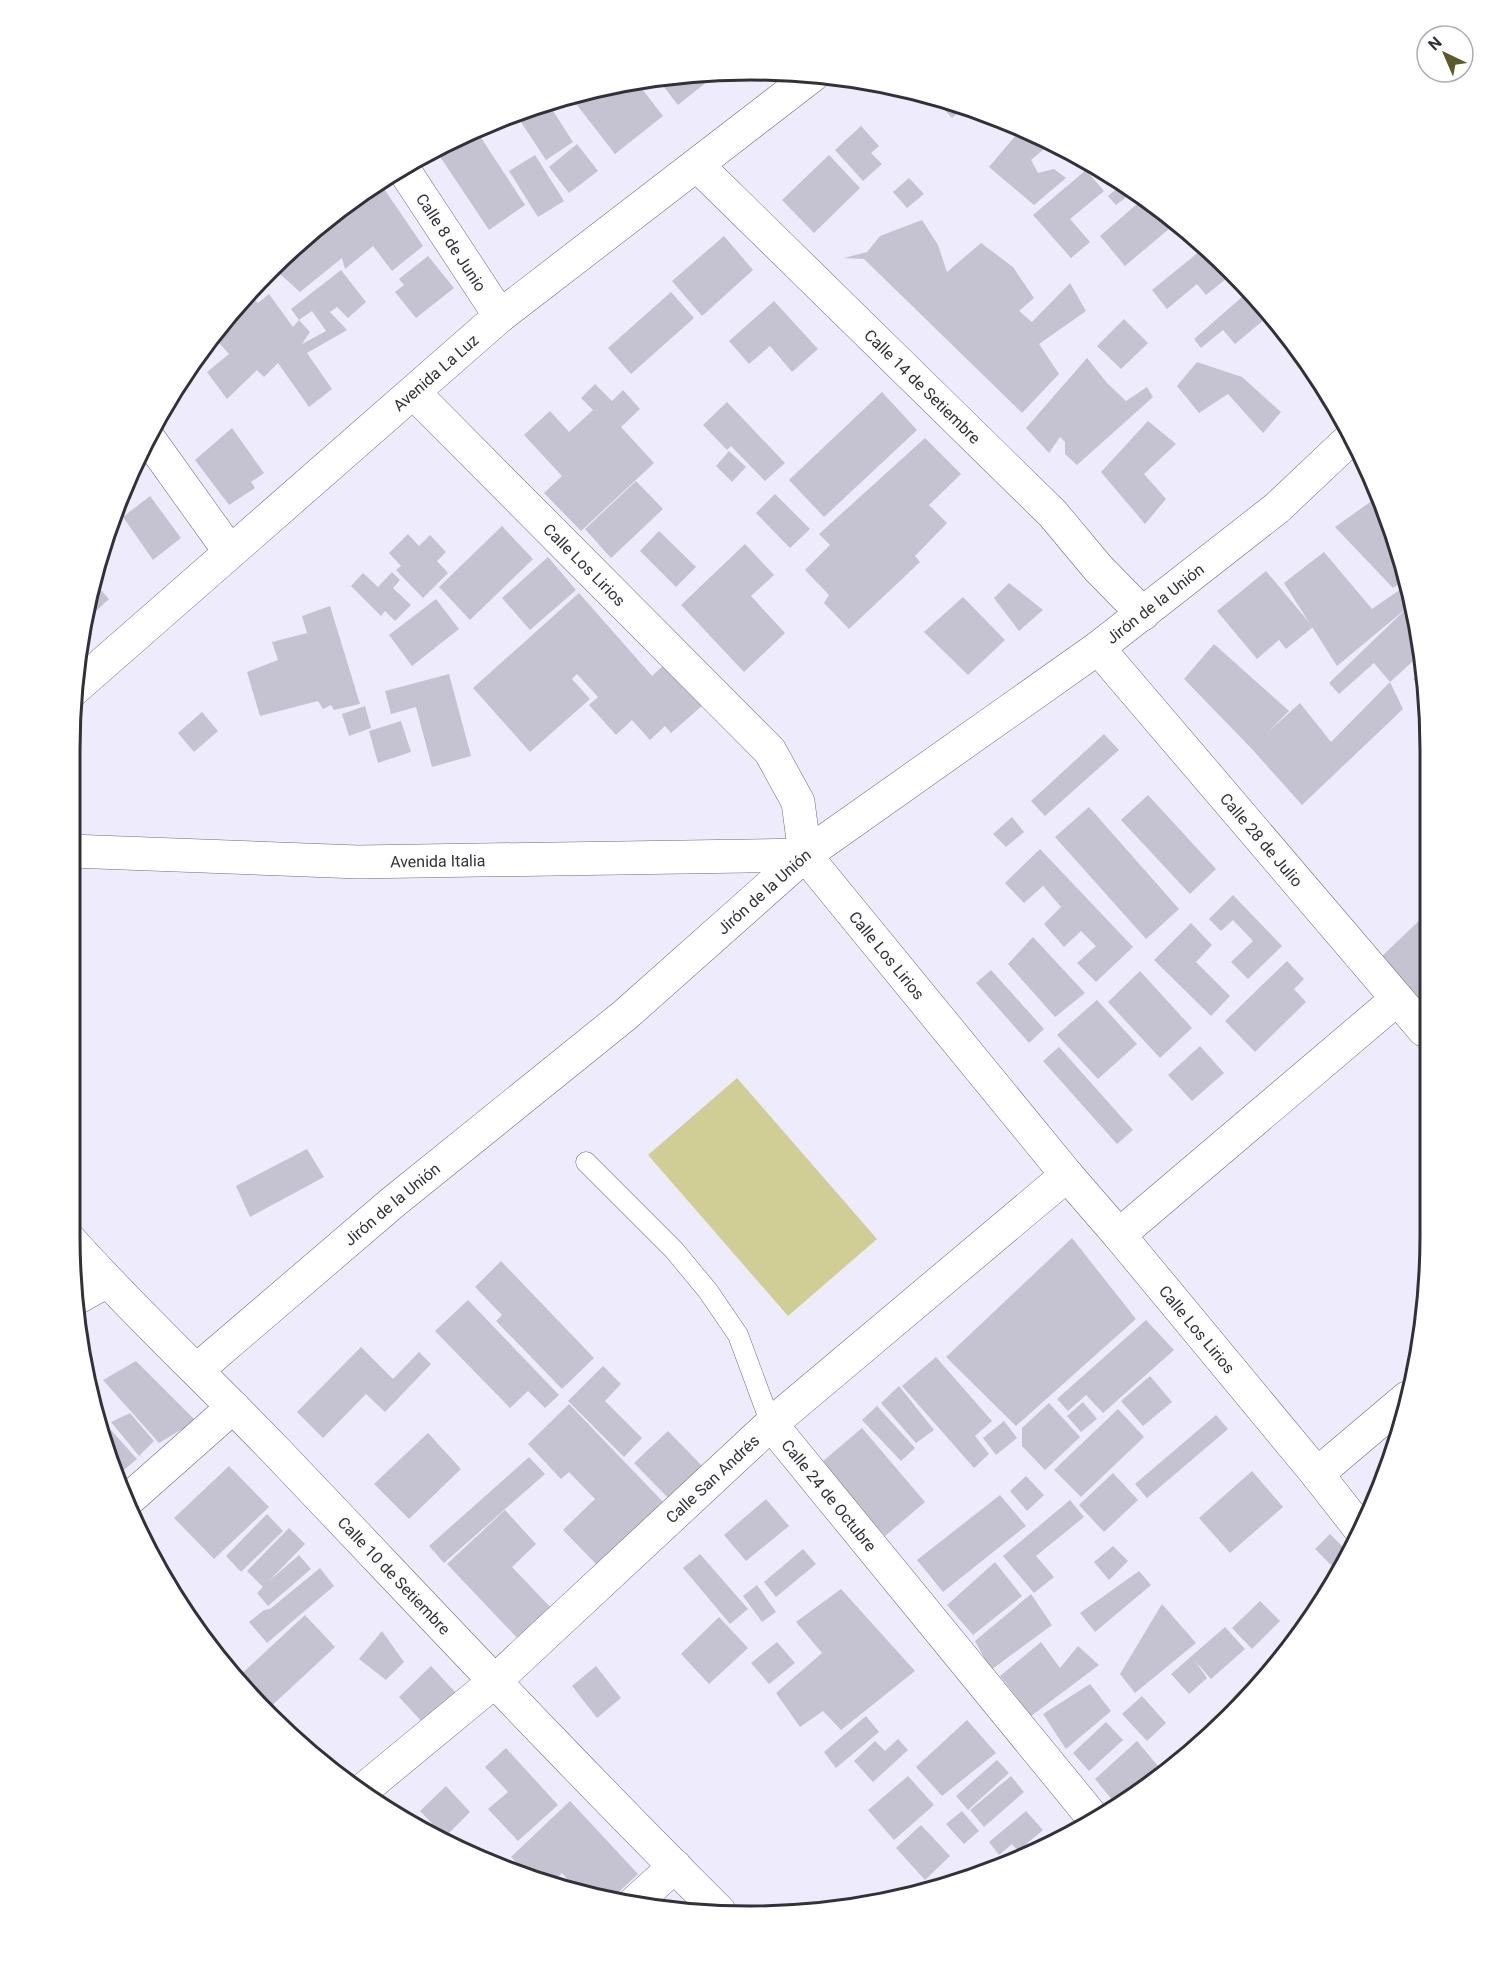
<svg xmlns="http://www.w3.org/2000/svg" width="1499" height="1986" font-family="Roboto,sans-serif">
	<rect width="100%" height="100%" fill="#eeecfc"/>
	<!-- green -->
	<polygon fill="#d0ce94" points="737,1078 877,1239 788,1316 648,1155"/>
	<!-- building -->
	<g fill="#c5c3d2" fill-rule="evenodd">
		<polygon points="719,72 678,105 657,78 697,74"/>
		<polygon points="635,80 663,116 615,154 570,96 616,82"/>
		<polygon points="934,98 964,107 952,118"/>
		<polygon points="548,103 573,142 546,160 515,113"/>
		<polygon points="861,126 879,146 871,153 882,164 863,181 835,150"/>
		<polygon points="1022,128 1051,143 1031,160 1038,173 1054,169 1066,178 1034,205 989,167"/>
		<polygon points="476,130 525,205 489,230 439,155"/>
		<polygon points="577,144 598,171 569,193 549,167"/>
		<polygon points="535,155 564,201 538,217 509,171"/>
		<polygon points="829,155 860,188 814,233 782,200"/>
		<polygon points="1086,170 1104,191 1070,219 1090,242 1071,258 1033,215"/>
		<polygon points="909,178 924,194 907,208 893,192"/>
		<polygon points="378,180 423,246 392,271 373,246 345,269 342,258 300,292 271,266 318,227 325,232 373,185 372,183"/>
		<polygon points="1125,182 1176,223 1125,266 1100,236 1137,204 1129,195 1116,205 1108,196"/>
		<polygon points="922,220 938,245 947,272 981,243 1013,267 1034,298 1019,311 1032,322 1070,283 1086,311 1039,344 1059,374 1022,413 864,259 844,258 867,252 880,236"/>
		<polygon points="724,236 753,270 702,316 672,281"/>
		<polygon points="1205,247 1222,262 1232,274 1206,295 1197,284 1167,309 1152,290"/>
		<polygon points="428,256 454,288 416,318 395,292 404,285 399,279"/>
		<path d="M341,270L366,302L348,318L337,307L330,312L347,330L307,353L332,389L309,407L278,363L264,377L257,370L227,399L207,372L229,354L211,334L258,281L265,290L254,299L258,303L269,294L293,327L299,320L291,309ZM312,311L326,331L302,344L310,332L299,320Z"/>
		<polygon points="1238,278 1285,334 1280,338 1265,319 1235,344 1223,330 1201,348 1194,339 1242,297 1231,284"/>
		<polygon points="671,292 694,318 631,374 608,348"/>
		<polygon points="774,301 818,349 792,372 770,346 749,364 729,341"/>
		<polygon points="1124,319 1148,343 1121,369 1097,346"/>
		<polygon points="1087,358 1107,383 1126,401 1147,387 1153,397 1077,465 1065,454 1065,442 1060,437 1049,453 1026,428"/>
		<polygon points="1197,362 1242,377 1281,412 1263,433 1228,394 1199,413 1177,386"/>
		<polygon points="595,384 612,401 623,390 640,409 621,427 654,463 581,531 544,493 562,476 524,435 550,411 569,432 593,410 581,398"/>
		<polygon points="882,392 917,430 824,517 789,480"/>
		<polygon points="727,402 785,463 765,481 731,446 727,450 703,425"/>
		<polygon points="1148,421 1176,444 1144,474 1166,499 1145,524 1101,472"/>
		<polygon points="232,428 264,473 251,482 255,488 229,505 195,460"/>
		<polygon points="925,438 961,474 929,505 947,523 915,556 920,562 849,629 824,603 829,595 805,570 830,545 819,534"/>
		<polygon points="729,451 746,467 732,482 716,466"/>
		<polygon points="636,481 663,509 611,558 585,529"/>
		<polygon points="775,494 810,529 790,548 756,513"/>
		<polygon points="1380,495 1403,581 1393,588 1335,527"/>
		<polygon points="150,496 181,538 153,560 123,517"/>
		<polygon points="502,526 533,559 470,620 439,587"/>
		<polygon points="659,531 696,567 676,587 640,551"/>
		<polygon points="408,534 419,546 430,535 446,552 437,561 448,573 423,598 396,570 401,566 389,553"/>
		<polygon points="745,544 774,575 751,596 785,633 744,672 681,605"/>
		<polygon points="1324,552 1372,609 1401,589 1407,595 1422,653 1390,682 1374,663 1339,694 1329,683 1408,607 1337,666 1284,583"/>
		<polygon points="548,557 576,590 530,630 502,598"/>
		<polygon points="1266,571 1313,627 1286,649 1279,640 1257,659 1217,611"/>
		<polygon points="392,572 400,580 393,588 411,605 395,621 385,611 381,616 351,586 363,573 378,587"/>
		<polygon points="91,579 109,599 84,622 85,619"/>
		<polygon points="1009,583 1043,610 1019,631 994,598"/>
		<polygon points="579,593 652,676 665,664 703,705 671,733 665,726 650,740 632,720 616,735 589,705 598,697 577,674 572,679 590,699 530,752 473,688"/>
		<polygon points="963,597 1005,640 968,675 924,632"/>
		<polygon points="436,599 459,629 412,666 389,635"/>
		<polygon points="330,606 360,704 334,710 331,705 323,709 318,701 260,716 247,672 278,660 272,642 307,633 302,616"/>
		<polygon points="1214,644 1289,711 1268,732 1300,703 1331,742 1390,682 1403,709 1302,805 1251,748 1184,679"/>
		<polygon points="1424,669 1424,692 1413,679"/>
		<polygon points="449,674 471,756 432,767 416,707 391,714 385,691"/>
		<polygon points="365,706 371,728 349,736 342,714"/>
		<polygon points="202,712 218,731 194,752 178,733"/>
		<polygon points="401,721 411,752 378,763 369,731"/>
		<polygon points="1104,734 1119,750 1045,816 1031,801"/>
		<polygon points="1148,795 1216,869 1190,894 1121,820"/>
		<polygon points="1089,807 1179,909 1146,939 1055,837"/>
		<polygon points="1012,817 1024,832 1006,847 993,834"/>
		<polygon points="1040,849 1133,947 1096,982 1077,963 1096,946 1081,931 1064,947 1044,924 1061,907 1043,886 1024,903 1005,883"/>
		<polygon points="1233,895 1282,946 1248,979 1231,962 1253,941 1233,920 1221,931 1209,919"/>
		<polygon points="1424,916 1424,1006 1379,959"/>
		<polygon points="1191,923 1212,945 1196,962 1230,996 1211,1016 1154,960"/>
		<polygon points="1033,937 1085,993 1055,1017 1008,964"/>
		<polygon points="1287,961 1304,979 1294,989 1306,1002 1255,1052 1225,1021"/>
		<polygon points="991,970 1044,1029 1029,1043 976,983"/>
		<polygon points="1140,971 1192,1028 1160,1058 1108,1002"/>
		<polygon points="1097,1000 1137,1044 1098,1079 1057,1035"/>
		<polygon points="1200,1046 1224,1073 1192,1101 1168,1075"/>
		<polygon points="1059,1047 1133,1130 1117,1144 1043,1061"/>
		<polygon points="307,1149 324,1177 250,1217 236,1186"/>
		<polygon points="1072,1238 1136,1319 1016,1426 946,1357"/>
		<polygon points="501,1261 594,1358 562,1389 496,1321 502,1315 475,1287"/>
		<polygon points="468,1300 559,1395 545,1408 528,1391 510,1408 435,1331"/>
		<polygon points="1146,1320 1174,1350 1103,1413 1086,1395 1068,1411 1057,1399"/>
		<polygon points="361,1347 393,1379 419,1352 431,1364 385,1412 366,1394 323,1438 297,1412"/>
		<polygon points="936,1357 992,1421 975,1436 989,1454 974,1468 902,1386"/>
		<polygon points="136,1361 196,1421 159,1443 103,1380"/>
		<polygon points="603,1366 621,1384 605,1401 642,1438 624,1457 568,1401"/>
		<polygon points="1150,1376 1172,1402 1143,1426 1121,1401"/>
		<polygon points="899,1386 934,1430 916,1443 881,1403"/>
		<polygon points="1083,1402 1097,1419 1081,1432 1067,1416"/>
		<polygon points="1049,1403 1080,1437 1045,1470 1022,1446 1022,1428"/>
		<polygon points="569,1404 665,1504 599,1567 563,1530 595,1499 569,1472 561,1479 528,1444"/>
		<polygon points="877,1406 915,1448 901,1461 862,1420"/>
		<polygon points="1118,1409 1144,1437 1081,1497 1054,1470"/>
		<polygon points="130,1413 154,1441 139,1456 111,1422"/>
		<polygon points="1216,1415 1228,1429 1147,1498 1135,1484"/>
		<polygon points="1004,1421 1017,1438 996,1455 983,1438"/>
		<polygon points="862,1428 925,1502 885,1536 822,1462"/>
		<polygon points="110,1429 137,1459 118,1475 107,1448 108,1446 101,1435"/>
		<polygon points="668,1431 705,1469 672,1502 634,1463"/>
		<polygon points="428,1433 461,1469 409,1519 374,1484"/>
		<polygon points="529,1457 545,1474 444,1563 429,1546"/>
		<polygon points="1390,1464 1384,1477 1380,1472"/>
		<polygon points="229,1466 269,1507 214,1559 174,1518"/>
		<polygon points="1252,1471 1283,1507 1230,1553 1199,1518"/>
		<polygon points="1113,1473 1138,1500 1104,1532 1079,1505"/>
		<polygon points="1026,1476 1044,1495 1027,1511 1010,1491"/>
		<polygon points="1000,1495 1026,1526 943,1592 917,1560"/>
		<polygon points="766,1499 789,1526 746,1561 724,1535"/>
		<polygon points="1070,1500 1084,1517 1036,1556 1054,1577 1034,1593 1003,1556"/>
		<polygon points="505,1510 536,1544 512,1567 554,1611 521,1642 447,1564"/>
		<polygon points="267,1514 283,1531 241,1572 226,1556"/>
		<polygon points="289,1528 305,1544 269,1581 299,1555 311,1569 268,1606 257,1593 263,1587 247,1571"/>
		<polygon points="1330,1534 1349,1553 1340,1574 1315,1549"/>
		<polygon points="1113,1546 1128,1561 1109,1580 1094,1562"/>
		<polygon points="803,1549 816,1564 776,1597 764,1582"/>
		<polygon points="700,1554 748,1609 730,1624 683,1568"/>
		<polygon points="995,1562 1022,1596 973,1635 947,1605"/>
		<polygon points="320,1568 334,1586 267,1643 249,1622 264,1610 270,1609"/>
		<polygon points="1139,1571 1151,1585 1095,1632 1080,1613"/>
		<polygon points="757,1585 776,1612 762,1622 743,1596"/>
		<polygon points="841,1589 915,1671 841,1730 823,1711 800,1727 776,1693 822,1653 796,1622"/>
		<polygon points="1031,1594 1052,1625 991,1670 975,1641"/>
		<polygon points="1260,1601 1280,1621 1252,1649 1232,1628"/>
		<polygon points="1162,1604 1196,1643 1135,1693 1120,1674"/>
		<polygon points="305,1615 335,1647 266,1711 236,1679"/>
		<polygon points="719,1617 748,1648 709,1684 681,1654"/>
		<polygon points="1225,1627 1245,1649 1211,1679 1195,1661 1207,1678 1189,1694 1171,1674"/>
		<polygon points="382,1631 404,1662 386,1680 359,1659"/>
		<polygon points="777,1642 795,1663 769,1684 751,1663"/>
		<polygon points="1041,1642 1060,1668 1078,1646 1099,1665 1031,1716 1000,1676"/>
		<polygon points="431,1666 456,1693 424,1724 399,1697"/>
		<polygon points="596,1666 621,1698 597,1718 572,1686"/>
		<polygon points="1265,1666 1270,1672 1261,1685 1239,1705 1233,1697"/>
		<polygon points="1090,1684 1111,1711 1066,1749 1043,1714"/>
		<polygon points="1142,1696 1166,1723 1147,1741 1122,1714"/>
		<polygon points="866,1716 879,1732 836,1768 824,1752"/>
		<polygon points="967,1720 996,1753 942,1796 916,1767"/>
		<polygon points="1106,1722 1123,1740 1089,1771 1073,1753"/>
		<polygon points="898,1739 908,1750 873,1782 854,1761 875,1741 885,1751"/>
		<polygon points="1137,1741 1163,1772 1128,1802 1118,1807 1095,1779"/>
		<polygon points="506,1748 558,1805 518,1841 488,1809 508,1792 485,1767"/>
		<polygon points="997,1760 1009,1773 968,1810 956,1796"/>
		<polygon points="908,1776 934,1805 894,1840 868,1810"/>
		<polygon points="1011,1776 1024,1792 984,1827 970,1810"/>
		<polygon points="446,1786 470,1812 445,1837 420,1811"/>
		<polygon points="570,1801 638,1874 609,1901 578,1891 562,1873 553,1882 527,1873 511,1857"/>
		<polygon points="962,1811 979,1831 964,1844 946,1824"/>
		<polygon points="1026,1811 1043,1830 1018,1851 1012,1844 999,1855 989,1842"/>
		<polygon points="921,1825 950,1856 925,1880 896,1848"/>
	</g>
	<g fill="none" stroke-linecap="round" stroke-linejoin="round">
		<!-- lane casing -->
		<g stroke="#6d6c7a" stroke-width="21">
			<polyline id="lane" points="586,1162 674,1250 708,1291 738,1335 771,1424"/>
		</g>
		<!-- street casing -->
		<g stroke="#6d6c7a" stroke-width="34">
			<g id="street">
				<path id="s1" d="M697,165L1053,514L1098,568L1143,614"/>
				<path id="s2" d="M402,167L500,316"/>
				<path id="s3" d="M414,393L770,751L798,802L805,855L1067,1175L1119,1235L1317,1474L1360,1529"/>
				<polyline points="147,436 230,552"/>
				<path id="s4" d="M1098,648L1424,1030"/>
				<path id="s5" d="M73,690L500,316L813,75"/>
				<path id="s6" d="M70,851L358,862L805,855"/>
				<polyline points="1119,1235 1397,999"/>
				<path id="s7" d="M69,1239C135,1313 208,1380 276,1451C423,1605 568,1761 719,1911"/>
				<polyline points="77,1298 107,1281"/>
				<path id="s8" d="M197,1370L392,1203L625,1015L805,855L1098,648L1277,508L1351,438"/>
				<path id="s9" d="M771,1424L1094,1819"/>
				<polyline points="1317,1474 1407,1398"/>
				<polyline points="128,1500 233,1407"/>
				<path id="s10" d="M363,1790L495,1681L771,1424L1067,1175"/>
				<polyline points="632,1905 675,1866"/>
			</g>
		</g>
		<!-- lane -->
		<use href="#lane" stroke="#fff" stroke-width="20"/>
		<!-- street -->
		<use href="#street" stroke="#fff" stroke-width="33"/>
	</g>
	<g text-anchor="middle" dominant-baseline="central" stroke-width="5" stroke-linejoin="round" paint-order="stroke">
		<!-- street labels -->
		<g font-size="16" fill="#323137" stroke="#fff">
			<text stroke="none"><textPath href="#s2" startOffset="90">Calle 8 de Junio</textPath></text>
			<text stroke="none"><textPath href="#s5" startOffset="482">Avenida La Luz</textPath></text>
			<text stroke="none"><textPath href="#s1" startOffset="316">Calle 14 de Setiembre</textPath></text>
			<text stroke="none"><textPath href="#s3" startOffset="242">Calle Los Lirios</textPath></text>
			<text stroke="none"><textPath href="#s8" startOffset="1228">Jirón de la Unión</textPath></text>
			<text stroke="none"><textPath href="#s4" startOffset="252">Calle 28 de Julio</textPath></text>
			<text stroke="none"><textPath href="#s6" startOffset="368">Avenida Italia</textPath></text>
			<text stroke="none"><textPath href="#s8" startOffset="742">Jirón de la Unión</textPath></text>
			<text stroke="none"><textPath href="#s3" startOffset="746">Calle Los Lirios</textPath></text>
			<text stroke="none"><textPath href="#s8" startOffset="256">Jirón de la Unión</textPath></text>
			<text stroke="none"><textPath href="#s3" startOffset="1232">Calle Los Lirios</textPath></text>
			<text stroke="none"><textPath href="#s10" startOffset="468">Calle San Andrés</textPath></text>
			<text stroke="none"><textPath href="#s9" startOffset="92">Calle 24 de Octubre</textPath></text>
			<text stroke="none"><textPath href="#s7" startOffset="468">Calle 10 de Setiembre</textPath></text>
		</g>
	</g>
	<!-- crop -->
	<path d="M0 0H1499V1986H0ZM750 80H750A670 670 0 0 1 1420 750V1236A670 670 0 0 1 750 1906H750A670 670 0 0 1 80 1236V750A670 670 0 0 1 750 80Z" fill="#fff" fill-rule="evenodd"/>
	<path fill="none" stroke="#323137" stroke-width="3" d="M750 80H750A670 670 0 0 1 1420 750V1236A670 670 0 0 1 750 1906H750A670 670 0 0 1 80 1236V750A670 670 0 0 1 750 80Z"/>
	<!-- north arrow -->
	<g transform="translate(1445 54) rotate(316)"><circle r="28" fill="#ffffff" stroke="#adadaf" stroke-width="1.5"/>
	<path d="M0-4.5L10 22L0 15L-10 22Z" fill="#5d5a27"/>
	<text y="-9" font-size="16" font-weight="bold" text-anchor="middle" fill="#323137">N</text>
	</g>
</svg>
